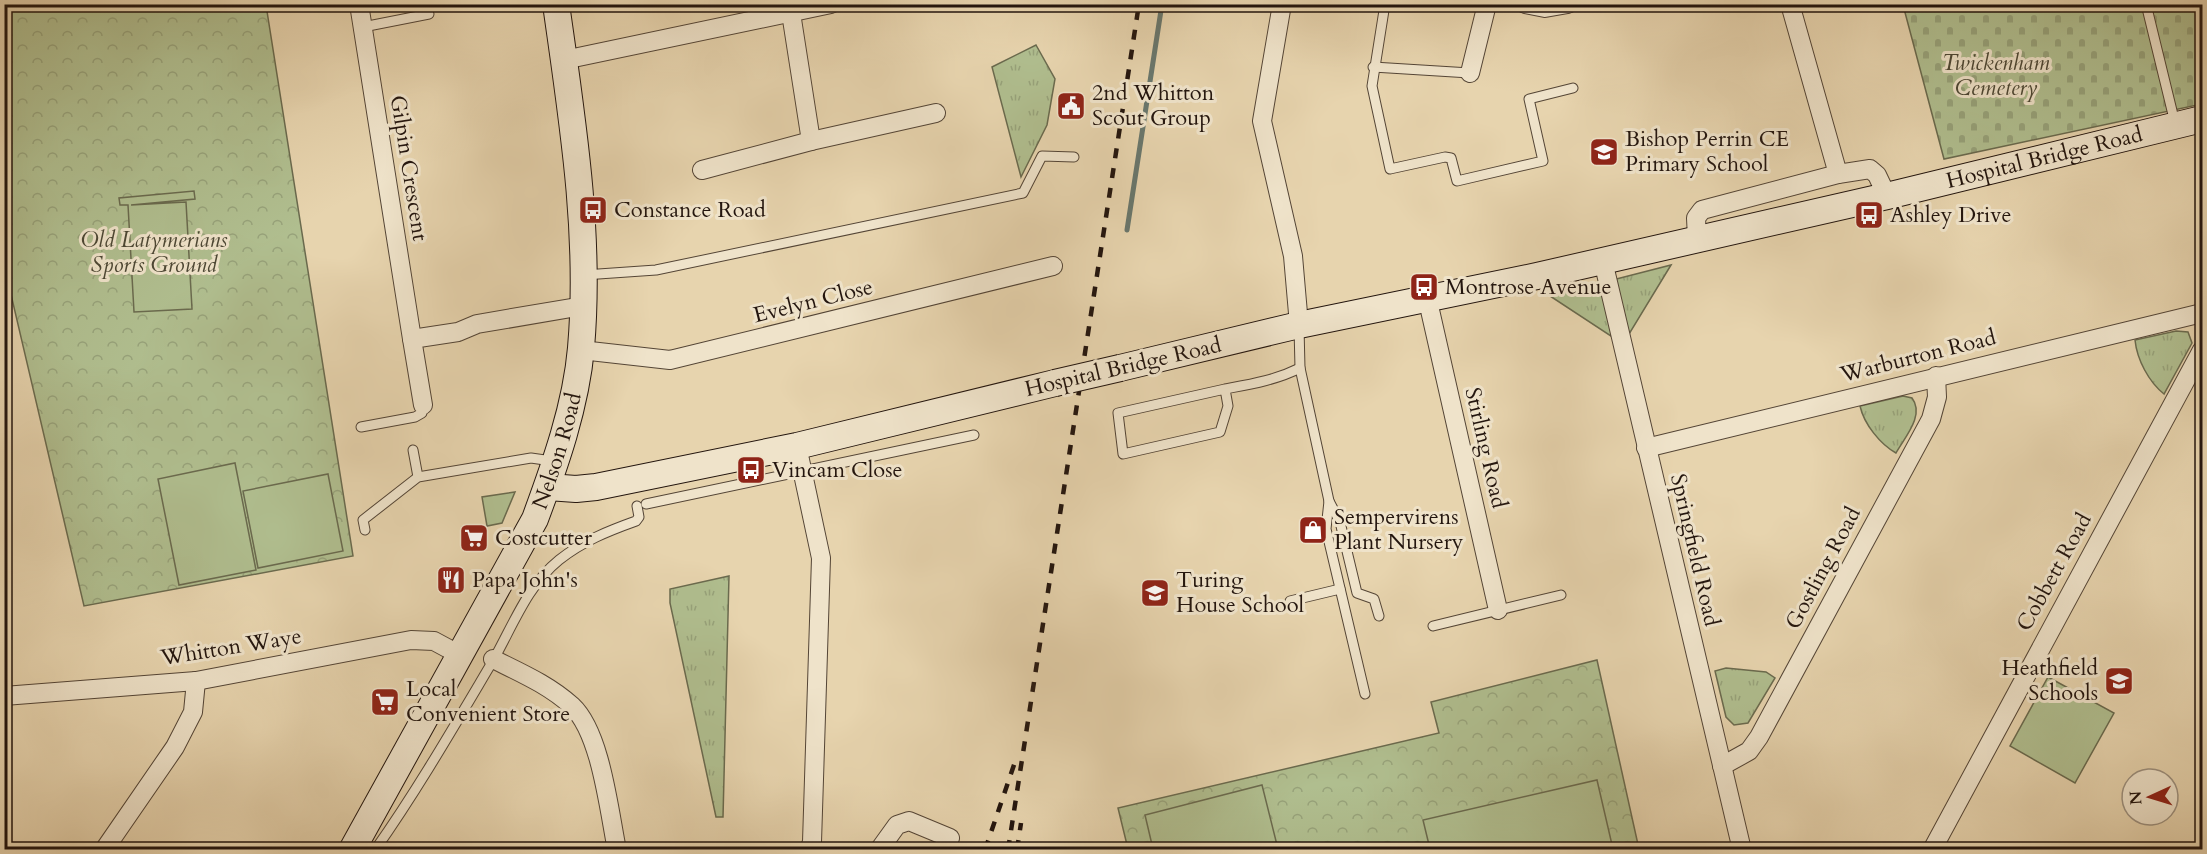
<svg xmlns="http://www.w3.org/2000/svg" width="2207" height="854" font-family="Cardo,serif">
	<defs>
		<pattern id="grass-tufts" width="24" height="20" patternUnits="userSpaceOnUse" patternTransform="scale(1.5)"><rect width="24" height="20" fill="#b0be8f"/><path d="M3 7l-1-3M5 7V3M7 7l1-3M15 17l-1-3M17 17v-4M19 17l1-3" fill="none" stroke="#97a27a"/></pattern>
		<pattern id="cemetery-stones" width="16" height="16" patternUnits="userSpaceOnUse" patternTransform="scale(1.5)"><rect width="16" height="16" fill="#b0be8f"/><path d="M2 7V4a2 2 0 0 1 4 0v3zM10 15v-3a2 2 0 0 1 4 0v3z" fill="#97a27a"/></pattern>
		<pattern id="park-crowns" width="20" height="18" patternUnits="userSpaceOnUse" patternTransform="scale(1.5)"><rect width="20" height="18" fill="#b0be8f"/><path d="M2 6a3 3 0 1 1 6 0M12 15a3 3 0 1 1 6 0" fill="none" stroke="#97a27a"/></pattern>
	</defs>
	<rect width="100%" height="100%" fill="#e7d4ae"/>
	<filter id="stains"><feTurbulence type="fractalNoise" baseFrequency=".00333" numOctaves="4"/><feColorMatrix values="0 0 0 0 .2 0 0 0 0 .09 0 0 0 0 .02 0 0 0 .5 -.17"/></filter>
	<radialGradient id="worn" r=".72"><stop offset=".6" stop-color="#630" stop-opacity="0"/><stop offset="1" stop-color="#630" stop-opacity=".3"/></radialGradient>
	<!-- grass -->
	<g fill="url(#grass-tufts)" stroke="#6a6a4e" stroke-width="1.5">
		<polygon points="1036,45 1055,79 1047,125 1021,177 992,67"/>
		<polygon points="1671,265 1623,344 1550,296"/>
		<path d="M2176,331L2188,332L2192,343L2164,394C2149,382 2137,360 2135,340Z"/>
		<path d="M1903,396L1912,398C1925,415 1905,437 1896,453C1880,444 1864,424 1860,406Z"/>
		<polygon points="729,576 723,817 716,817 670,603 670,589"/>
		<polygon points="1726,668 1766,672 1775,678 1748,723 1734,725 1726,717 1715,671"/>
	</g>
	<!-- cemetery -->
	<polygon fill="url(#cemetery-stones)" stroke="#6a6a4e" stroke-width="1.5" points="1903,5 2202,5 2202,104 1944,159"/>
	<!-- park -->
	<g fill="url(#park-crowns)" stroke="#6a6a4e" stroke-width="1.5">
		<polygon points="4,5 266,5 353,556 84,606 5,269"/>
		<polygon points="1597,660 1639,849 1128,849 1118,808 1439,733 1431,702"/>
	</g>
	<!-- garden -->
	<g fill="#b0be8f" stroke="#6a6a4e" stroke-width="1.5">
		<polygon points="194,191 195,199 131,205 186,202 192,309 134,312 128,205 120,205 119,198"/>
		<polygon points="235,463 256,570 179,585 158,479"/>
		<polygon points="328,474 343,551 258,568 243,491"/>
		<polygon points="515,492 502,523 487,526 482,497"/>
		<polygon points="2048,677 2114,713 2075,783 2010,746"/>
		<polygon points="1597,780 1613,849 1430,849 1423,820"/>
		<polygon points="1262,785 1278,849 1153,849 1145,815"/>
	</g>
	<g fill="none" stroke-linecap="round" stroke-linejoin="round">
		<!-- stream -->
		<polyline stroke="#69776d" stroke-width="5" points="1127,230 1162,4"/>
		<!-- lane casing -->
		<g stroke="#544536" stroke-width="11">
			<g id="lane">
				<polyline points="1385,4 1372,86 1390,169 1445,157 1451,158 1457,181 1543,161 1529,99 1573,88"/>
				<polyline points="2146,4 2175,123"/>
				<polyline points="363,27 429,14"/>
				<polyline points="1373,67 1470,73"/>
				<polyline points="584,275 656,270 1023,193 1042,156 1074,157"/>
				<polyline points="1299,327 1300,368 1329,501 1340,522 1357,593 1374,599 1379,616"/>
				<path d="M1225,389L1228,406L1220,432L1123,454L1118,413L1225,389C1252,384 1276,380 1300,368"/>
				<polyline points="361,427 415,417 422,413 423,405"/>
				<polyline points="413,450 418,477"/>
				<polyline points="1329,501 1326,529 1365,694"/>
				<polyline points="646,504 974,435"/>
				<polyline points="365,530 363,520 418,477 531,458 552,461"/>
				<polyline points="1290,601 1340,589"/>
				<polyline points="1433,626 1561,595"/>
				<path d="M375,850C418,789 456,723 494,659C513,625 528,585 559,560C583,541 608,531 636,521L639,517L637,506"/>
			</g>
		</g>
		<!-- street casing -->
		<g stroke="#544536" stroke-width="20">
			<g id="street">
				<polyline points="359,4 412,339"/>
				<polyline points="1282,4 1262,121 1293,256 1299,325"/>
				<polyline points="1525,4 1545,8 1568,4"/>
				<polyline points="1790,4 1838,174"/>
				<polyline points="791,13 811,141"/>
				<polyline points="564,60 831,4"/>
				<polyline points="1470,73 1487,4"/>
				<polyline points="702,170 811,141 936,113"/>
				<polyline points="1697,238 1696,218 1702,210 1838,174 1870,169 1877,175 1887,196"/>
				<polyline points="1603,261 1742,850"/>
				<polyline points="1427,297 1498,610"/>
				<polyline points="581,350 670,360 1053,266"/>
				<polyline points="423,405 412,339 458,332 477,324 583,306"/>
				<polyline points="797,446 821,558 812,842 809,850"/>
				<polyline points="1646,448 2202,313"/>
				<path d="M493,659C521,673 549,685 572,706C601,733 609,811 617,850"/>
				<polyline points="4,696 196,681 411,640 434,641 460,655"/>
				<polyline points="1722,766 1749,751 1759,737 1931,419 1937,397 1936,376"/>
				<polyline points="104,850 175,747 193,712 196,681"/>
				<polyline points="879,850 897,825 909,821 950,838"/>
				<polyline points="1932,850 2202,350"/>
			</g>
		</g>
		<!-- secondary casing -->
		<g stroke="#23150e" stroke-width="28">
			<g id="secondary">
				<path id="s1" d="M1120,368L1299,325L1537,276L1887,196L2202,119"/>
				<polyline points="548,487 576,489 596,487 797,446 1055,383"/>
				<path id="s2" d="M352,850L535,519C555,465 576,406 581,348C591,234 572,118 556,4"/>
			</g>
		</g>
		<!-- lane -->
		<use href="#lane" stroke="#efe3ca" stroke-width="9"/>
		<!-- street -->
		<use href="#street" stroke="#efe3ca" stroke-width="18"/>
		<!-- secondary -->
		<use href="#secondary" stroke="#efe3ca" stroke-width="26"/>
		<!-- rail -->
		<g stroke="#23150e" stroke-width="4.5" stroke-dasharray="10 10" stroke-linecap="butt">
			<polyline points="985,850 1015,762"/>
			<polyline points="1008,850 1139,4"/>
			<polyline points="1017,850 1021,823"/>
		</g>
		<!-- secondary-bridge casing -->
		<g stroke="#23150e" stroke-width="28" stroke-linecap="butt">
			<polyline id="secondary-bridge" points="1055,383 1120,368"/>
		</g>
		<!-- secondary-bridge -->
		<use href="#secondary-bridge" stroke="#efe3ca" stroke-width="26"/>
	</g>
	<!-- icons -->
	<defs>
		<g id="civic-square" transform="scale(1.5)"><rect x="-9" y="-9" width="18" height="18" rx="4" fill="#8f2418" stroke="#efe3ca"/><path d="M-.6-6.5H3V-4.5H.6V-3L4-1V1h2V6H-6V1h2V-1L-.6-3ZM-1.2 2.5V6h2.4V2.5Z" fill="#fff"/></g>
		<g id="school-square" transform="scale(1.5)"><rect x="-9" y="-9" width="18" height="18" rx="4" fill="#8f2418" stroke="#efe3ca"/><path d="M0-5L7-2L0 1L-7-2ZM-4 1L0 2.5L4 1V4Q0 6-4 4Z" fill="#fff"/></g>
		<g id="bus-square" transform="scale(1.5)"><rect x="-9" y="-9" width="18" height="18" rx="4" fill="#8f2418" stroke="#efe3ca"/><path d="M-5-6H5V4H4V6H2V4H-2V6H-4V4H-5ZM-3.5-4V0h7V-4ZM-3.5 1.2v1.5H-2V1.2ZM2 1.2v1.5H3.5V1.2Z" fill="#fff"/></g>
		<g id="shop-square" transform="scale(1.5)"><rect x="-9" y="-9" width="18" height="18" rx="4" fill="#8f2418" stroke="#efe3ca"/><path d="M-5-2.5h2.3a2.7 3.5 0 0 1 5.4 0H5L5.5 6h-11ZM-1.5-2.5h3a1.5 2.3 0 0 0-3 0Z" fill="#fff"/></g>
		<g id="supermarket-square" transform="scale(1.5)"><rect x="-9" y="-9" width="18" height="18" rx="4" fill="#8f2418" stroke="#efe3ca"/><path d="M-6-5.5h2.5l.6 2H6L4.5 2H-2.5L-4.4-4H-6ZM-1.5 3.2a1.3 1.3 0 1 0 .1 0ZM3 3.2a1.3 1.3 0 1 0 .1 0Z" fill="#fff"/></g>
		<g id="restaurant-square" transform="scale(1.5)"><rect x="-9" y="-9" width="18" height="18" rx="4" fill="#8f2418" stroke="#efe3ca"/><path d="M-5-6h1v4h1v-4h1v4h1v-4h1v5L-1.5 .5V6h-2V.5L-5-1ZM5-6V6H3V1.5H1.5Q1.5-4 5-6Z" fill="#fff"/></g>
	</defs>
	<g fill-rule="evenodd">
		<use href="#civic-square" x="1071" y="106"/>
		<use href="#school-square" x="1604" y="152"/>
		<use href="#bus-square" x="593" y="210"/>
		<use href="#bus-square" x="1869" y="215"/>
		<use href="#bus-square" x="1424" y="287"/>
		<use href="#bus-square" x="751" y="470"/>
		<use href="#shop-square" x="1313" y="530"/>
		<use href="#supermarket-square" x="474" y="538"/>
		<use href="#restaurant-square" x="451" y="580"/>
		<use href="#school-square" x="1155" y="593"/>
		<use href="#school-square" x="2119" y="681"/>
		<use href="#supermarket-square" x="385" y="702"/>
	</g>
	<g text-anchor="middle" dominant-baseline="central" stroke-width="6" stroke-linejoin="round" paint-order="stroke">
		<!-- park labels -->
		<g font-size="22" font-style="italic" fill="#4d4835" stroke="#efe3ca">
			<text x="1996" y="63">Twickenham<tspan x="1996" dy="25">Cemetery</tspan></text>
			<text x="154" y="240">Old Latymerians<tspan x="154" dy="25">Sports Ground</tspan></text>
		</g>
		<!-- poi labels -->
		<g font-size="22" fill="#23150e" stroke="#efe3ca" text-anchor="start">
			<text x="1092" y="93">2nd Whitton<tspan x="1092" dy="25">Scout Group</tspan></text>
			<text x="1625" y="139">Bishop Perrin CE<tspan x="1625" dy="25">Primary School</tspan></text>
			<text x="614" y="210">Constance Road</text>
			<text x="1890" y="215">Ashley Drive</text>
			<text x="1445" y="287">Montrose Avenue</text>
			<text x="772" y="470">Vincam Close</text>
			<text x="1334" y="517">Sempervirens<tspan x="1334" dy="25">Plant Nursery</tspan></text>
			<text x="495" y="538">Costcutter</text>
			<text x="472" y="580">Papa John's</text>
			<text x="1176" y="580">Turing<tspan x="1176" dy="25">House School</tspan></text>
			<text x="2098" y="668" text-anchor="end">Heathfield<tspan x="2098" dy="25">Schools</tspan></text>
			<text x="406" y="689">Local<tspan x="406" dy="25">Convenient Store</tspan></text>
		</g>
		<!-- street labels -->
		<g font-size="22" fill="#23150e" stroke="#efe3ca">
			<text stroke="none"><textPath href="#s1" startOffset="948">Hospital Bridge Road</textPath></text>
			<text transform="translate(409 168) rotate(81)">Gilpin Crescent</text>
			<text transform="translate(813 301) rotate(-14)">Evelyn Close</text>
			<text transform="translate(1918 356) rotate(-14)">Warburton Road</text>
			<text transform="translate(1123 367) rotate(-13)">Hospital Bridge Road</text>
			<text transform="translate(1486 448) rotate(77)">Stirling Road</text>
			<text stroke="none"><textPath href="#s2" startOffset="450">Nelson Road</textPath></text>
			<text transform="translate(1695 550) rotate(77)">Springfield Road</text>
			<text transform="translate(1823 568) rotate(-62)">Gostling Road</text>
			<text transform="translate(2054 572) rotate(-61)">Cobbett Road</text>
			<text transform="translate(231 647) rotate(-9)">Whitton Waye</text>
		</g>
	</g>
	<!-- margin -->
	<rect width="2207" height="854" fill="none" stroke="#e7d4ae" stroke-width="24"/>
	<rect x="6" y="6" width="2195" height="842" fill="none" stroke="#23150e" stroke-width="3"/>
	<rect x="12" y="12" width="2183" height="830" fill="none" stroke="#23150e" stroke-width="1.5"/>
	<!-- north arrow -->
	<g transform="translate(2150 797) rotate(266)"><circle r="28" fill="#efe3ca" stroke="#9d917f" stroke-width="1.5"/>
	<path d="M0-4.5L10 22L0 15L-10 22Z" fill="#8f2418"/>
	<text y="-9" font-size="16" font-weight="bold" text-anchor="middle" fill="#23150e">N</text>
	</g>
	<rect width="100%" height="100%" filter="url(#stains)"/>
	<rect width="100%" height="100%" fill="url(#worn)"/>
</svg>
